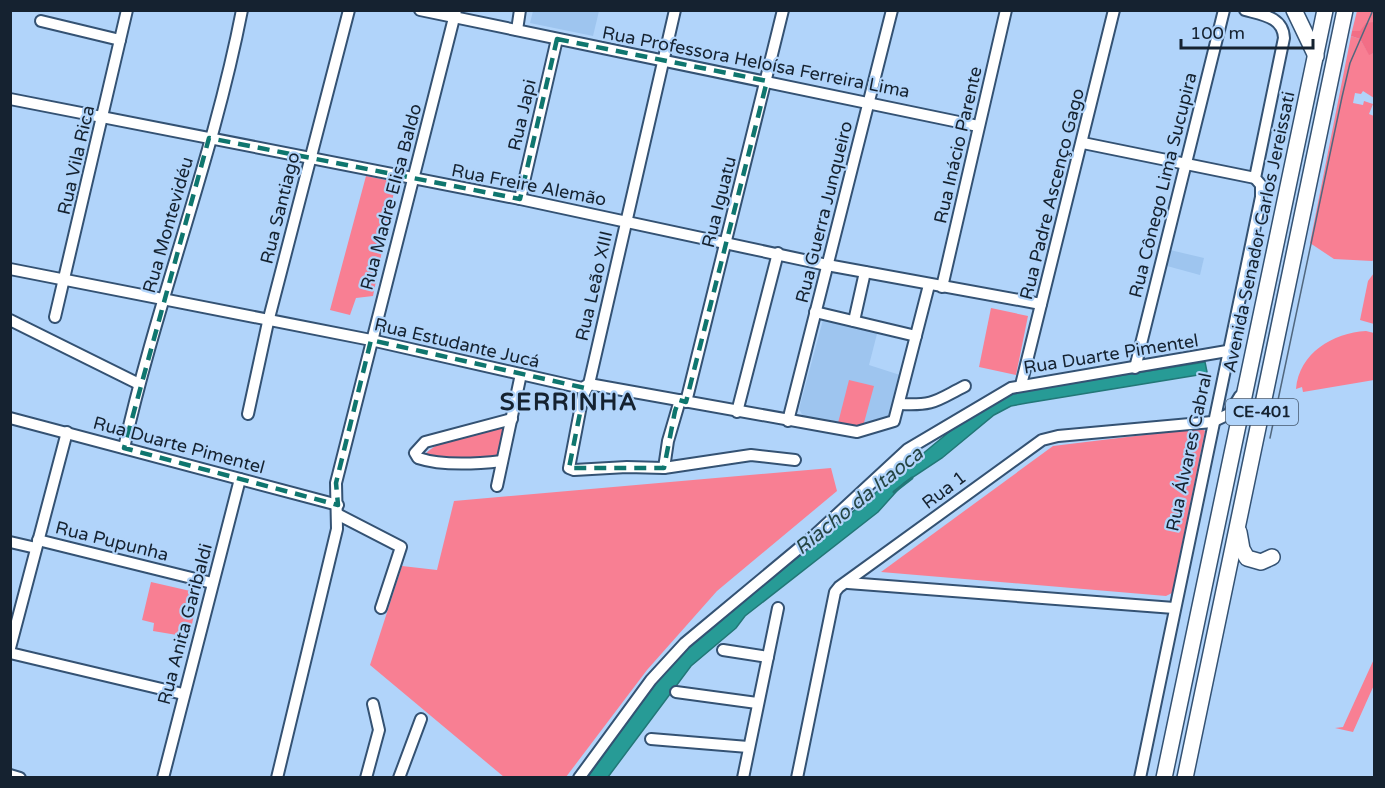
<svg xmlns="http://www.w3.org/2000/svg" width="1385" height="788" font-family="'Varela Round',sans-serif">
	<rect width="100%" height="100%" fill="#b1d4fa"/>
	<!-- built -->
	<g fill="#9ec5ef">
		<polygon points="533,11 533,10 599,11 593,36 530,23"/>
		<polygon points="1170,250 1204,258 1200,275 1167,266"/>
		<polygon points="824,316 878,330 869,365 900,375 889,419 863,430 803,416 799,409"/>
	</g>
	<!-- green -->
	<g fill="#f87f93">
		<polygon points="1357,11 1374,11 1374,22 1360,32 1352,31"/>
		<polygon points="1351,36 1360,39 1369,54 1374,53 1374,98 1363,91 1361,94 1355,93 1353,103 1363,105 1364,101 1373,104 1369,114 1374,116 1374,260 1372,261 1334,259 1310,243"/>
		<polygon points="366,176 396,182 373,296 356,298 350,315 330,310"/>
		<polygon points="1374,273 1374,324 1360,320 1368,281"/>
		<polygon points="991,308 1028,316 1016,375 979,367"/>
		<path d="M1366,331L1374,333V380L1303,392L1302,387L1296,389C1299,353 1333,333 1366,331Z"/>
		<polygon points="849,380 874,386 862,430 838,423"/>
		<path d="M504,426L497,460L459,461L425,454C447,434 476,432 504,426Z"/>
		<polygon points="1201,428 1205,431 1172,593 1166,596 881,572 1053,446"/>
		<polygon points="831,468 837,491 717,591 647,670 566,777 504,777 370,665 402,566 437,570 454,501"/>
		<polygon points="151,582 199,593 189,637 153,631 154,623 142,620"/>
		<polygon points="1374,659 1374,685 1353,732 1335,728 1343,727"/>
	</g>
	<!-- forest -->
	<polygon fill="#f26e86" points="1374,22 1374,53 1369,55 1360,39 1351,36 1352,31 1360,31 1366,23"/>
	<!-- water -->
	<polygon fill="#279b96" stroke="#277" stroke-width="1.5" points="1205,362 1207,372 1204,374 1027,403 1011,406 994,415 942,458 904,483 878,512 745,616 736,628 691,666 608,777 587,778 671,662 972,413 1003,396 1017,392"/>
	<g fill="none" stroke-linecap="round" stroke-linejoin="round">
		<!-- stream -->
		<polyline stroke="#277" stroke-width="3" points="894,492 912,478"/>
		<!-- minor casing -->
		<g stroke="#345273" stroke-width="14">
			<g id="minor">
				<polyline points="420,10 978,126"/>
				<polyline points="675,10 589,384 583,395 569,468 574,470 627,467 664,468 751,455 795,460"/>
				<polyline points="41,21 120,40"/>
				<polyline points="517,30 520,10"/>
				<polyline points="10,99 520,199 827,265 1041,304"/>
				<polyline points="1083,143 1255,178"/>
				<polyline points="520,199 557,39"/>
				<polyline points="10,269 371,340 582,388 589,384 857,432 894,421 929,285"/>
				<polyline points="942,287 1006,10"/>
				<polyline points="815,312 916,336"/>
				<polyline points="55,317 127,10"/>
				<polyline points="10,320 139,384"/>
				<polyline points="854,321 865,272"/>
				<polyline points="1135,368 1224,10"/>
				<polyline points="1021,385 1114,10"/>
				<polyline points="686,402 783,10"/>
				<path d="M900,404C935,406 937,400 965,386"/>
				<polyline points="737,412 778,253"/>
				<polyline points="248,414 268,322 349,10"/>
				<polyline points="10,418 338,505"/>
				<polyline points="788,421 892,10"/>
				<path d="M124,448C157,300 213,159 242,10"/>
				<path d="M502,461C476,464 442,466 418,458L415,453L425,442L512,419"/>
				<polyline points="664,468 668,441 680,400"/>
				<polyline points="497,486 521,374"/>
				<polyline points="337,514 401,547 381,608"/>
				<polyline points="38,540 212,583"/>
				<polyline points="10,542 36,548"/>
				<polyline points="848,583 1174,608"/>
				<polyline points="10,648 67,432"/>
				<polyline points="723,650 768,657"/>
				<polyline points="10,653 183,694"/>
				<polyline points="676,692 757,703"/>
				<polyline points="651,739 748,747"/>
				<polyline points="10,775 20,778"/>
				<polyline points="163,778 240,479"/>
				<polyline points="277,778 337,529 336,483 456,10"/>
				<polyline points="366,778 379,730 373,704"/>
				<polyline points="399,778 421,719"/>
				<polyline points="579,778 651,680 685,643 816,534 908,449 1011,388 1227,351"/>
				<polyline points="743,778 778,608"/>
				<polyline points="797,778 835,592 839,587 1042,440 1058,436 1212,422 1229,414 1240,396"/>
				<path d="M1140,778L1261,197V185L1255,178L1284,38C1283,17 1263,15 1245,10"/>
			</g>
		</g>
		<!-- primary casing -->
		<g stroke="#345273" stroke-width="18">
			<g id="primary">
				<polyline points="1294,10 1316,56"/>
				<polyline points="1239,532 1242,549 1247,558 1261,562 1272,557"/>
				<polyline points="1164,778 1325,10"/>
				<polyline points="1185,778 1345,10"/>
			</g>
		</g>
		<!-- minor -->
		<use href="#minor" stroke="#fff" stroke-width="10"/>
		<!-- primary -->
		<use href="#primary" stroke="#fff" stroke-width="15"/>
		<!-- tram -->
		<polyline stroke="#51677e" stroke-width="1.5" points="1270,438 1342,97 1350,63 1373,10"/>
	</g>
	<!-- marked area -->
	<path fill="none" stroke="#0f766e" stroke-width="4.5" stroke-dasharray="12 8" stroke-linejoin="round" d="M557,39L767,81L686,402L679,400L675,411L664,468H569L585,388L371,340L336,483L338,505L124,448L209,138L520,199Z"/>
	<g text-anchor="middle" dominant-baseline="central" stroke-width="4.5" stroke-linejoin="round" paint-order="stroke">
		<!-- shield labels -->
		<rect fill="#b1d4fa" stroke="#44576d" stroke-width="1.5" x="1226" y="399" width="72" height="26" rx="4.5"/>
		<g font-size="16" font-weight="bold" fill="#152230">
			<text x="1262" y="412">CE-401</text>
		</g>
		<!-- street labels -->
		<g font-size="18" fill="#152230" stroke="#b1d4fa">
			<text transform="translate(756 62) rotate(11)">Rua Professora Heloísa Ferreira Lima</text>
			<text transform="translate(522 115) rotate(-77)">Rua Japi</text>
			<text transform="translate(958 145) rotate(-77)">Rua Inácio Parente</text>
			<text transform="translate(76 160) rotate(-77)">Rua Vila Rica</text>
			<text transform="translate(529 185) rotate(11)">Rua Freire Alemão</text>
			<text transform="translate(1163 185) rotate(-76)">Rua Cônego Lima Sucupira</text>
			<text transform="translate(1052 194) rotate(-76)">Rua Padre Ascenço Gago</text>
			<text transform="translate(391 197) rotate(-75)">Rua Madre Elisa Baldo</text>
			<text transform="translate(719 202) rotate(-76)">Rua Iguatu</text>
			<text transform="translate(280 208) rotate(-76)">Rua Santiago</text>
			<text transform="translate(824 212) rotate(-76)">Rua Guerra Junqueiro</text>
			<text transform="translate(168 225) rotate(-74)">Rua Montevidéu</text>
			<text transform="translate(1259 232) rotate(-78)">Avenida Senador Carlos Jereissati</text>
			<text transform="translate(594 286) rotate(-77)">Rua Leão XIII</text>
			<text transform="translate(457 343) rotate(13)">Rua Estudante Jucá</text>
			<text transform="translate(1111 354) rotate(-9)">Rua Duarte Pimentel</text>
			<text transform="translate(179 445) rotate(15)">Rua Duarte Pimentel</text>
			<text transform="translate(1189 452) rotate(-78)">Rua Álvares Cabral</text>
			<text transform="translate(944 490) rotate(-37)">Rua 1</text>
			<text transform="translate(112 541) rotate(14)">Rua Pupunha</text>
			<text transform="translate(185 624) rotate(-75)">Rua Anita Garibaldi</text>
		</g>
		<!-- water labels -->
		<g font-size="20" font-style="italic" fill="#254544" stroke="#b1d4fa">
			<text transform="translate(859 501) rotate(-39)">Riacho da Itaoca</text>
		</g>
		<!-- district labels -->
		<g font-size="24" font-weight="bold" letter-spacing="1.5" fill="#152230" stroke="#b1d4fa">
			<text x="569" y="402">SERRINHA</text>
		</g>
	</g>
	<!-- border -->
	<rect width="1385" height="788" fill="none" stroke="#152230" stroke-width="24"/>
	<!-- scale -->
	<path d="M1181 39v9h132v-9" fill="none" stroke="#152230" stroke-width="3"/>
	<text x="1190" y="39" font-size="18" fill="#152230" stroke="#b1d4fa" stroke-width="4.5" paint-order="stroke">100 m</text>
</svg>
